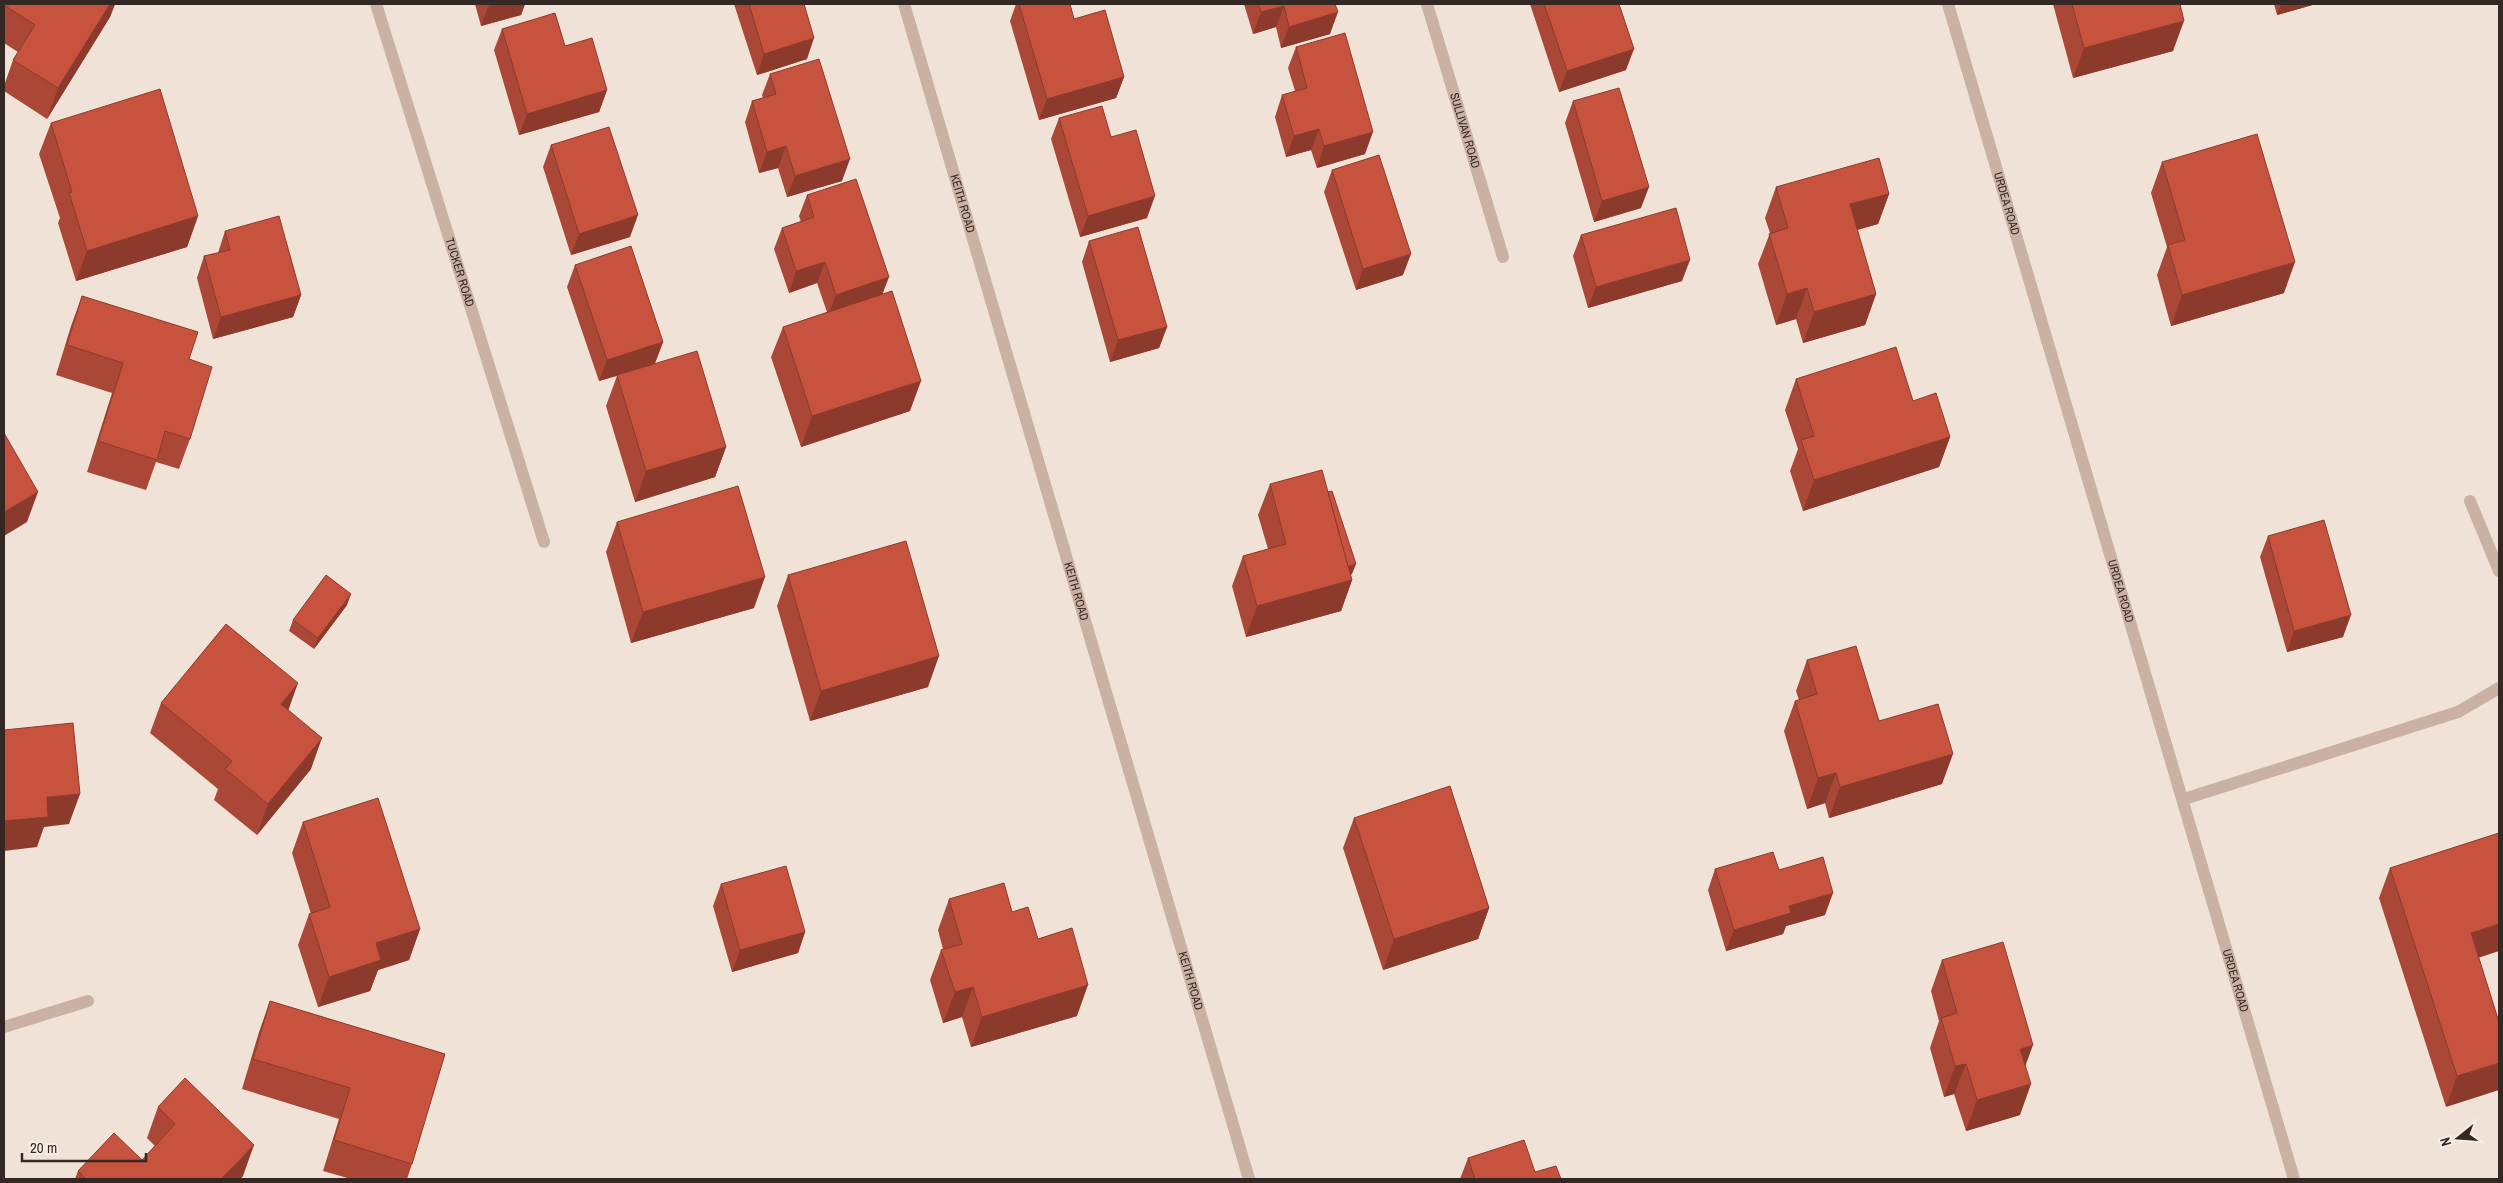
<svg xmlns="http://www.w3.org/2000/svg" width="2503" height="1183" font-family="'Archivo Narrow',sans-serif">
	<rect width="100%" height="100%" fill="#f1e2d7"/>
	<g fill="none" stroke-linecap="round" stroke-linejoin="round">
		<!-- lane -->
		<g stroke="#c9b1a3" stroke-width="12">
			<polyline points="2470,501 2499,571"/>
			<polyline points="2184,799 2458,712 2499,688"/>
		</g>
		<!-- street -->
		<g stroke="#c9b1a3" stroke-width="12">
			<path id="s1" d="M376,4L544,542"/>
			<path id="s2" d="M904,4L1249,1179"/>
			<path id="s3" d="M1427,4L1503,257"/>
			<path id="s4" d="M1948,4L2294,1179"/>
			<polyline points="4,1027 88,1001"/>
		</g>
	</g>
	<!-- wall -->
	<g fill="#ab4736">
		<polygon points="4,4 115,4 110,17 47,119 4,91 4,86 13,60 18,52 4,43"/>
		<polygon points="475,4 525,4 521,15 481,26"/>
		<polygon points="734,4 804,4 807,59 757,75"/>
		<polygon points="1016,4 1070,4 1074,19 1124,77 1116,98 1039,120 1010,21"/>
		<polygon points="1244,4 1335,4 1330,34 1281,48 1276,27 1253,34"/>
		<polygon points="1530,4 1619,4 1626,70 1559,92"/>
		<polygon points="2053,4 2180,4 2173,51 2073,78"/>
		<polygon points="2274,4 2316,4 2277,15"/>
		<polygon points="502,29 607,90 599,112 519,135 494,50"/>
		<polygon points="1296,47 1365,154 1317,168 1311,150 1286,157 1275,117 1282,95 1295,91 1288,68"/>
		<polygon points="770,74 842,181 787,197 778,168 759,173 745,122 752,101 763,98 762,95"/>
		<polygon points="1573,101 1641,208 1594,222 1565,123"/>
		<polygon points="1059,118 1111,137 1147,218 1080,237 1051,139"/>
		<polygon points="51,123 198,216 187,247 76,281 58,223 60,218 39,154"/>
		<polygon points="551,145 630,237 571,255 543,167"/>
		<polygon points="2162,162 2284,293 2171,326 2157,275 2167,247 2151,193"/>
		<polygon points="1332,170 1403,275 1356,290 1324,192"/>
		<polygon points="1776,187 1889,194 1878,224 1857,230 1876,294 1865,325 1803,343 1796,319 1776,325 1758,264 1770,233 1765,218"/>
		<polygon points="807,195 883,294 910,411 801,447 771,357 783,327 827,312 817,283 789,293 774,249 782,228 801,222 799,216"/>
		<polygon points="225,231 301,295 293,317 213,339 197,278 204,256 218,253"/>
		<polygon points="1581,235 1682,281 1588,308 1573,256"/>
		<polygon points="1089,241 1167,327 1159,348 1110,362 1082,262"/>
		<polygon points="575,265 663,342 655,363 726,447 715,477 635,502 606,406 617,376 599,381 567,287"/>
		<polygon points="82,296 189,359 190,439 179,469 156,462 146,490 87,472 112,393 56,375 71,326"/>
		<polygon points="1796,379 1913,401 1950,437 1939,467 1803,511 1790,471 1798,449 1785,410"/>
		<polygon points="1270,484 1328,492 1352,574 1350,575 1352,580 1341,611 1246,637 1232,586 1243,556 1268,549 1258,515"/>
		<polygon points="617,522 754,608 631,643 606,552"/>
		<polygon points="2268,536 2343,637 2287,652 2260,557"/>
		<polygon points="788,575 928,687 810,721 777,606"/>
		<polygon points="347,605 314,649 289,631 293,620"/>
		<polygon points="1807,660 1879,721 1942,784 1829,818 1825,803 1807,809 1784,731 1795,701 1799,700 1796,691"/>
		<polygon points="161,703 288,710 311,769 257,835 214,800 218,789 150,733"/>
		<polygon points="1354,818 1489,908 1478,939 1383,970 1343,848"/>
		<polygon points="303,822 420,929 409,960 378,970 370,991 318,1007 298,945 309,914 311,914 292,853"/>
		<polygon points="2390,868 2479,958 2499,1022 2446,1107 2379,898"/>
		<polygon points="1715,869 1779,870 1825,915 1786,926 1783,934 1726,951 1708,890"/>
		<polygon points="721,884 805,932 798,953 732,972 713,906"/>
		<polygon points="949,899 1012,912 1038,939 1077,1016 971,1047 962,1017 943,1023 930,980 941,950 943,949 938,930"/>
		<polygon points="1942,960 2026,1066 2020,1115 1966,1131 1954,1094 1944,1097 1930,1048 1939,1021 1931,991"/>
		<polygon points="270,1001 445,1054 412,1164 407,1179 351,1179 323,1171 339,1119 242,1089 259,1032"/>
		<polygon points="158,1107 243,1176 240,1179 75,1179 78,1171 142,1160 155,1146 147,1138"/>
		<polygon points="1468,1158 1535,1172 1561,1179 1460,1179"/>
	</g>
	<!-- shaded-wall -->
	<g fill="#8b3a2c">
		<polygon points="110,4 115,4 110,17 47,119 58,88"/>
		<polygon points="493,4 525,4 521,15 481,26 489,5"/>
		<polygon points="2281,4 2316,4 2277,15"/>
		<polygon points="1284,6 1276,27 1253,34 1261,12"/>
		<polygon points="1338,12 1330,34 1281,48 1289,27"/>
		<polygon points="2184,21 2173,51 2073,78 2084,48"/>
		<polygon points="814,38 807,59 757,75 764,54"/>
		<polygon points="1634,49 1626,70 1559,92 1567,71"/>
		<polygon points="1124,77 1116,98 1039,120 1047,99"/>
		<polygon points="607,90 599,112 519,135 527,114"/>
		<polygon points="1319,129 1311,150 1286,157 1294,136"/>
		<polygon points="1373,132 1365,154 1317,168 1324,146"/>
		<polygon points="786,146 778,168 759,173 767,152"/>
		<polygon points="850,159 842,181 787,197 795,176"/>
		<polygon points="1649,187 1641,208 1594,222 1602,201"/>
		<polygon points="1889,194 1878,224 1839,235 1850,204"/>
		<polygon points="1155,196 1147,218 1080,237 1088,216"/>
		<polygon points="638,215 630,237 571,255 579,234"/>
		<polygon points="198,216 187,247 76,281 87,251"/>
		<polygon points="1411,254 1403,275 1356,290 1363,269"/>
		<polygon points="1690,260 1682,281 1588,308 1596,287"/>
		<polygon points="825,262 817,283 789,293 796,271"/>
		<polygon points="2295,262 2284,293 2171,326 2182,295"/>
		<polygon points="889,277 881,298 828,316 836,295"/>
		<polygon points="1807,288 1796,319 1776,325 1787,294"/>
		<polygon points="1876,294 1865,325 1803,343 1814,312"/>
		<polygon points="301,295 293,317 213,339 221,317"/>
		<polygon points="1167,327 1159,348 1110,362 1118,340"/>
		<polygon points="663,342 655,363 599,381 607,360"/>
		<polygon points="921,381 910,411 801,447 812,416"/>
		<polygon points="1950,437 1939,467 1803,511 1814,480"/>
		<polygon points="726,447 715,477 635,502 646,471"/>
		<polygon points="38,492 27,522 4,536 4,512"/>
		<polygon points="1356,564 1352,574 1337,580 1341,569"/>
		<polygon points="765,577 754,608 631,643 643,612"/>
		<polygon points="1352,580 1341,611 1246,637 1257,606"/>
		<polygon points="351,594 347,605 314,649 318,638"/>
		<polygon points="2351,615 2343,637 2287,652 2294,631"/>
		<polygon points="939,656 928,687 810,721 821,691"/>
		<polygon points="298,683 287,714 281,704"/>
		<polygon points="322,738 311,769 257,835 268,804"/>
		<polygon points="1953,754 1942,784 1829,818 1840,787"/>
		<polygon points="1836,773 1825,803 1807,809 1818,778"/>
		<polygon points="80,794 69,824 44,827 37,847 4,851 4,821 47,797"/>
		<polygon points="1833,893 1825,915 1786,926 1783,934 1726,951 1734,930 1789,906"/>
		<polygon points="1489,908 1478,939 1383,970 1394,939"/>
		<polygon points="2499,924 2499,951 2460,964 2471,933"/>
		<polygon points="420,929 409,960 378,970 370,991 318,1007 329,977 376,943"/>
		<polygon points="805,932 798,953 732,972 740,950"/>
		<polygon points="1088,985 1077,1016 971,1047 982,1017"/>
		<polygon points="973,987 962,1017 943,1023 955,992"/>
		<polygon points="2033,1045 2022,1075 2020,1049"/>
		<polygon points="2499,1063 2499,1090 2446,1107 2457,1076"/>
		<polygon points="1966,1064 1954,1094 1944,1097 1955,1066"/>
		<polygon points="2031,1084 2020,1115 1966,1131 1977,1100"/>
		<polygon points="254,1145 243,1176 240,1179 221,1179"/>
	</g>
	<!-- building -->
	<g fill="#c7533f" stroke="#8b3a2c">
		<polygon points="4,4 110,4 58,88 13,60 35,25 4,5"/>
		<polygon points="749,4 804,4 814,38 764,54"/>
		<polygon points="1019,4 1070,4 1074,19 1105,10 1124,77 1047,99"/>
		<polygon points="1258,4 1335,4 1338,12 1289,27 1284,6 1261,12"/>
		<polygon points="1544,4 1619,4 1634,49 1567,71"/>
		<polygon points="2072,4 2180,4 2184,21 2084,48"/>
		<polygon points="555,13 565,46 592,38 607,90 527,114 502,29"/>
		<polygon points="1345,33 1373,132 1324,146 1319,129 1294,136 1282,95 1307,88 1296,47"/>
		<polygon points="819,59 850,159 795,176 786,146 767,152 752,101 776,94 770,74"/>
		<polygon points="1619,88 1649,187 1602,201 1573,101"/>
		<polygon points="160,89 198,216 87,251 69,193 72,192 51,123"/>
		<polygon points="1102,106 1111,137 1136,130 1155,196 1088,216 1059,118"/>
		<polygon points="609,127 638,215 579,234 551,145"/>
		<polygon points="2257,134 2295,262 2182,295 2168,245 2185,240 2162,162"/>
		<polygon points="1379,155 1411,254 1363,269 1332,170"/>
		<polygon points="1879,158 1889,194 1850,204 1876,294 1814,312 1807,288 1787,294 1769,234 1788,228 1776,187"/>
		<polygon points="856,179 889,277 836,295 825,262 796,271 782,228 814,217 807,195"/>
		<polygon points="1676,208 1690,260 1596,287 1581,235"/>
		<polygon points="279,216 301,295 221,317 204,256 230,250 225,231"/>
		<polygon points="1138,227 1167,327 1118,340 1089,241"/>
		<polygon points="631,246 663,342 607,360 575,265"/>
		<polygon points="892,291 921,381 812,416 783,327"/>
		<polygon points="82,296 198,332 189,359 212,367 190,439 165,431 157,460 98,441 123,363 67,345"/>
		<polygon points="1896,347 1913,401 1936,393 1950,437 1814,480 1801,440 1814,436 1796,379"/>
		<polygon points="697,351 726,447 646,471 617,375"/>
		<polygon points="4,433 38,492 4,512"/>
		<polygon points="1322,470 1352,580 1257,606 1243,556 1286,544 1270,484"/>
		<polygon points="738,486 765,577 643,612 617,522"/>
		<polygon points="1332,491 1356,564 1348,566 1328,492"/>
		<polygon points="2324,520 2351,615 2294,631 2268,536"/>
		<polygon points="906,541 939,656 821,691 788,575"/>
		<polygon points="326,575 351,594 318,638 293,620"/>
		<polygon points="226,624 298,683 281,704 322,738 268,804 225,769 232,761 161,703"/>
		<polygon points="1856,646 1879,721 1938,704 1953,754 1840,787 1836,773 1818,778 1795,701 1817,694 1807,660"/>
		<polygon points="73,723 80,794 47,797 48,817 4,821 4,730"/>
		<polygon points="1450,786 1489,908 1394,939 1354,818"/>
		<polygon points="378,798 420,929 376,943 381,960 329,977 309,914 330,907 303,822"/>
		<polygon points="2499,833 2499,924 2471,933 2499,1022 2499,1063 2457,1076 2390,868"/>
		<polygon points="1773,852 1779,870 1823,857 1833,893 1789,906 1791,913 1734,930 1715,869"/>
		<polygon points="786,866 805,932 740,950 721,884"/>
		<polygon points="1004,883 1012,912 1028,907 1038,939 1072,928 1088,985 982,1017 973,987 955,992 941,950 962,944 949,899"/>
		<polygon points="2003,942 2033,1045 2020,1049 2031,1084 1977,1100 1966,1064 1955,1066 1941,1018 1957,1013 1942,960"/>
		<polygon points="270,1001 445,1054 412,1164 334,1140 350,1088 253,1059"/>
		<polygon points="185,1078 254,1145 221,1179 86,1179 78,1171 114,1133 142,1160 175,1124 158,1107"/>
		<polygon points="1524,1140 1535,1172 1556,1166 1561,1179 1475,1179 1468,1158"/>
	</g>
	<g text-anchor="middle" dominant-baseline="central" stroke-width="5" stroke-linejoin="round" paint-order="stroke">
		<!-- street labels -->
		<g font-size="12" fill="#342825" stroke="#f9ede3">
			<text stroke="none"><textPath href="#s3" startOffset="132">SULLIVAN ROAD</textPath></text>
			<text stroke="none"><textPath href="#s2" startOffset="208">KEITH ROAD</textPath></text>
			<text stroke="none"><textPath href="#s4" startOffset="208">URDEA ROAD</textPath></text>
			<text stroke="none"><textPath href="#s1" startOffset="281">TUCKER ROAD</textPath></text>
			<text stroke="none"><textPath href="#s4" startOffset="612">URDEA ROAD</textPath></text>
			<text stroke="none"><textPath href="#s2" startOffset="612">KEITH ROAD</textPath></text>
			<text stroke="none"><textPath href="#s2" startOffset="1018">KEITH ROAD</textPath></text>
			<text stroke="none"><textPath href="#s4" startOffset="1018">URDEA ROAD</textPath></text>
		</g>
	</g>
	<!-- border -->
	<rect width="2503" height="1183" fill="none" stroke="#342825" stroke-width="10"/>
	<!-- north arrow -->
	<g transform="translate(2458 1138) rotate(253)" stroke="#f9ede3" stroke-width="4" paint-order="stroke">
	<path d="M0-4L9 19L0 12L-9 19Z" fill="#342825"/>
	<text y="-8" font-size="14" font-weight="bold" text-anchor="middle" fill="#342825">N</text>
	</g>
	<!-- scale -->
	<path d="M22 1153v8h124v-8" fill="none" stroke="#342825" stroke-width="2.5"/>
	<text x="30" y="1153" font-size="15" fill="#342825" stroke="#f9ede3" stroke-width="4" paint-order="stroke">20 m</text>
</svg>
